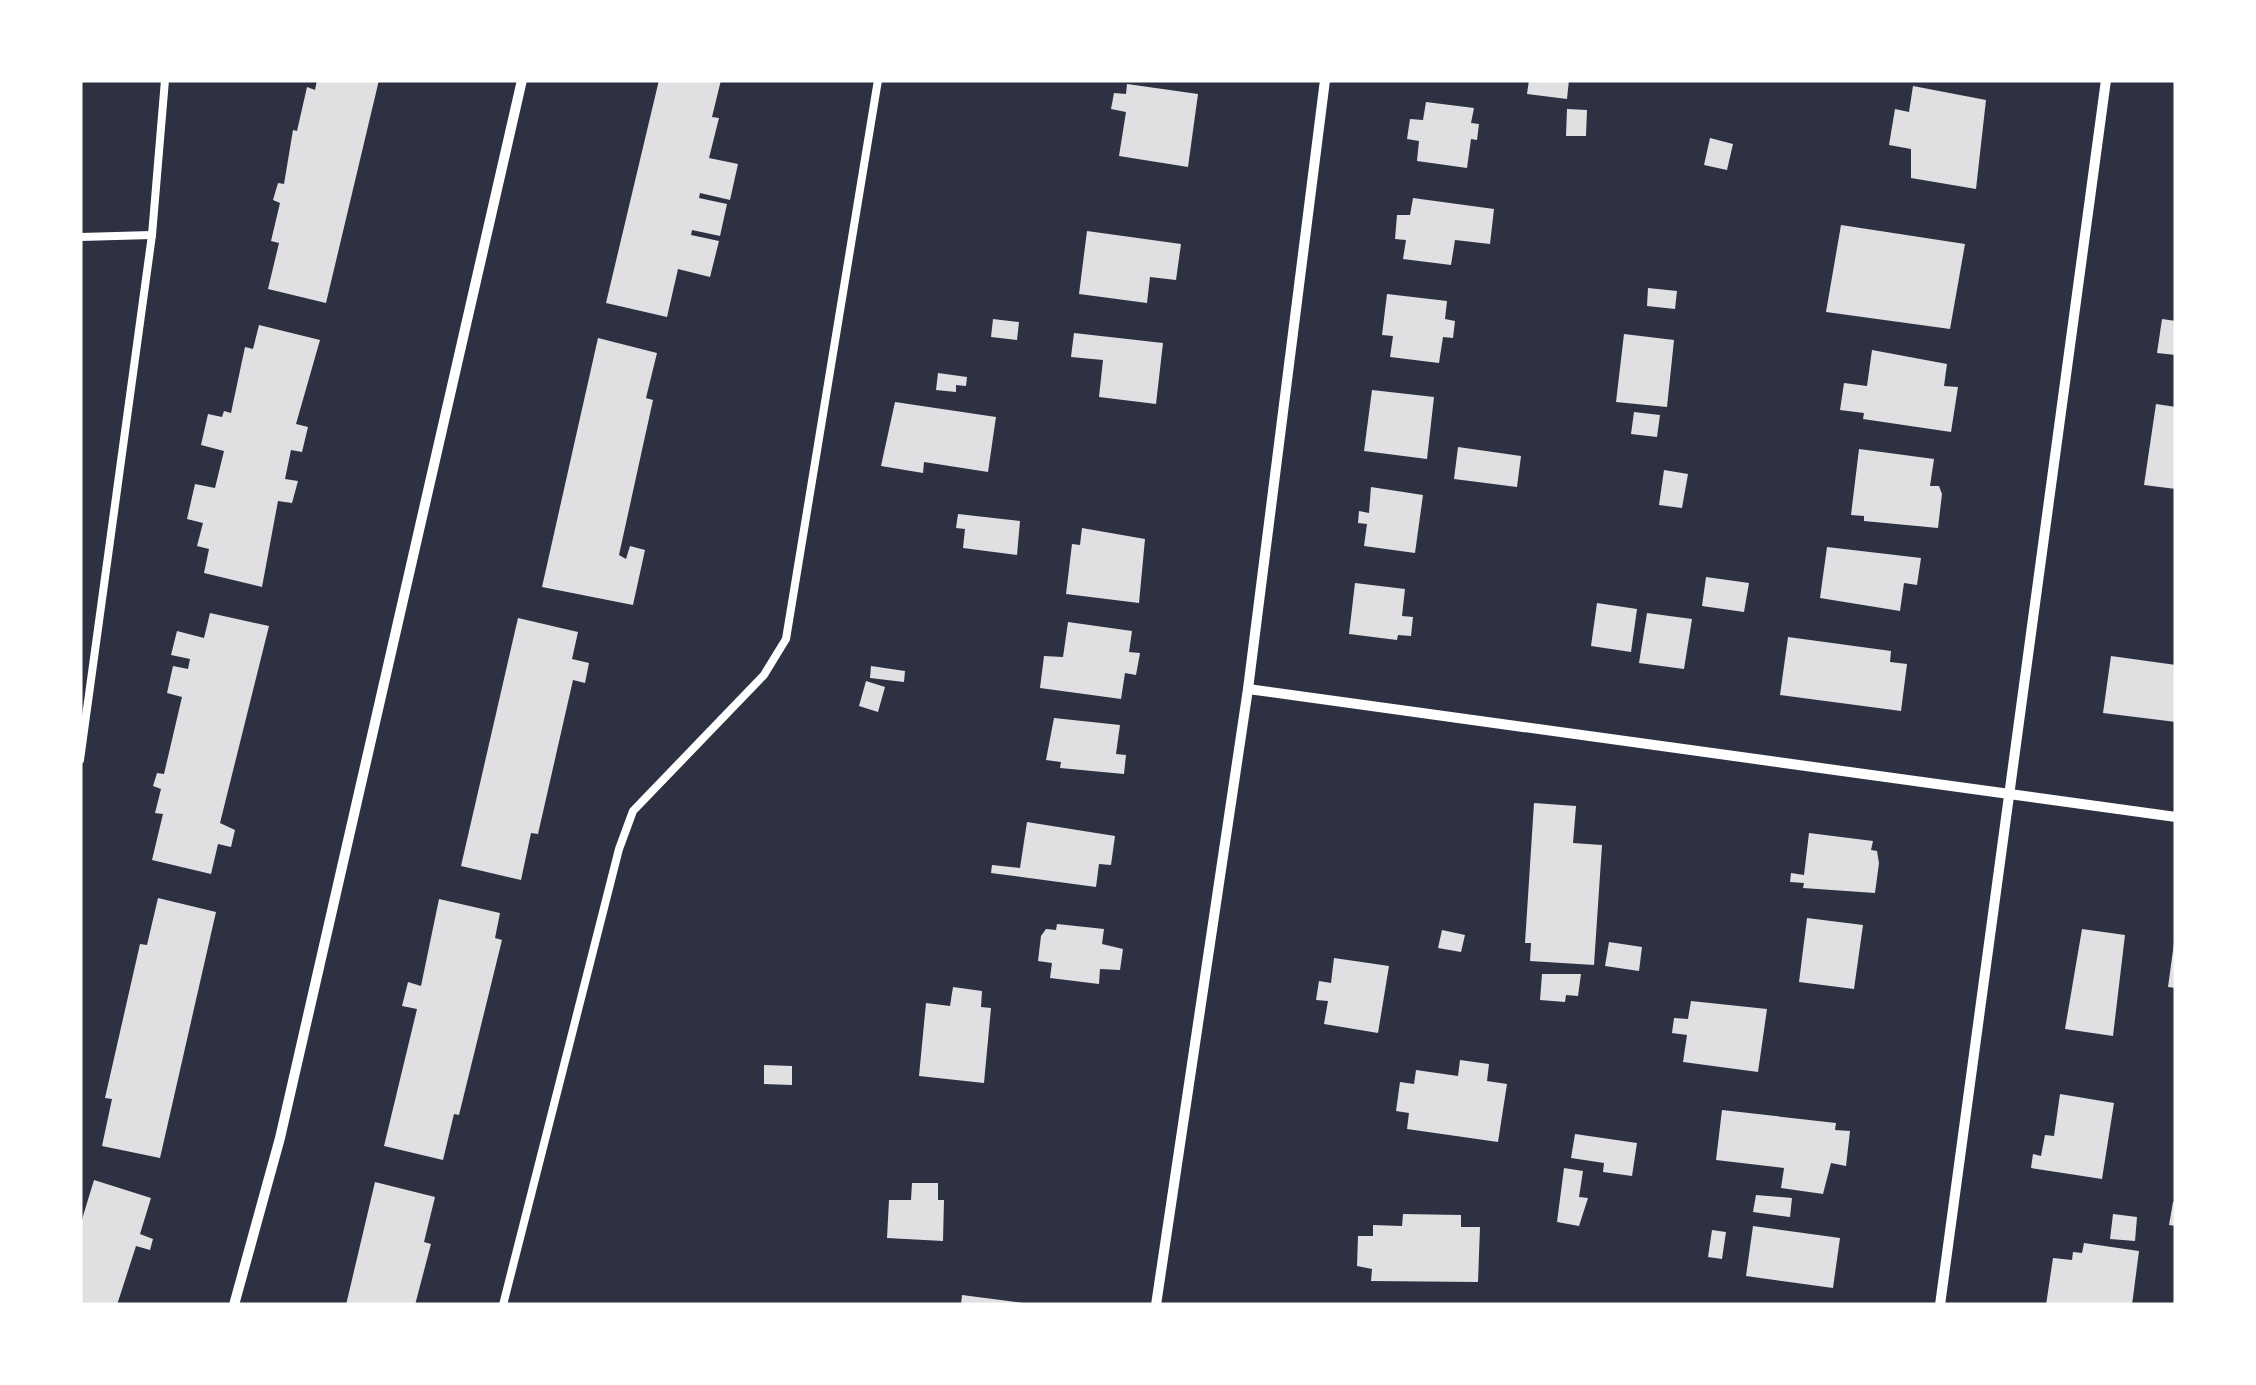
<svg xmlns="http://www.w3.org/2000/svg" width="2256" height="1385" font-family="'Nunito Sans',sans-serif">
	<rect width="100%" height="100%" fill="#2d3142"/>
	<!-- building -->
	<g fill="#e0e0e3">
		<polygon points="317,80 379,80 326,303 268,289 279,243 271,241 280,203 273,200 278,183 284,184 293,130 297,131 307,87 315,90"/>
		<polygon points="659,80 721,80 712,117 719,118 709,158 738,164 730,200 700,193 699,198 727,204 720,236 692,230 691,235 719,241 710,277 678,269 667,317 606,303"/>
		<polygon points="1529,80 1569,80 1567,99 1527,94"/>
		<polygon points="1127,84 1198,94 1188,167 1119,156 1126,112 1111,109 1114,93 1126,94"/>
		<polygon points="1913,86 1986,100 1976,189 1911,178 1911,149 1889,145 1895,109 1909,112"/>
		<polygon points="1426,102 1474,108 1471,123 1479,124 1477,140 1471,139 1467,168 1417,161 1419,141 1407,139 1410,119 1423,120"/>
		<polygon points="1567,109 1587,110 1586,136 1566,136"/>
		<polygon points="1710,138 1733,144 1727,170 1704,165"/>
		<polygon points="1413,198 1494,209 1490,244 1455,240 1451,265 1403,259 1406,240 1395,239 1397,215 1410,215"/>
		<polygon points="1841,225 1965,244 1950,329 1826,312"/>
		<polygon points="1087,231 1181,244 1176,280 1150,277 1147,303 1079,294"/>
		<polygon points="1648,288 1677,291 1675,309 1647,306"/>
		<polygon points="1387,294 1447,301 1445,319 1455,321 1453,338 1443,337 1439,363 1390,357 1393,336 1382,335"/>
		<polygon points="993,319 1019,322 1017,340 991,337"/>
		<polygon points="2162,319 2176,321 2176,355 2157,353"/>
		<polygon points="259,325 320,340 296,424 308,427 302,452 291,450 285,479 298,481 292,503 278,501 262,587 204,573 209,549 197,546 203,523 187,519 195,484 215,488 224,451 201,445 208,414 222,417 224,411 231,413 245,347 253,349"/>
		<polygon points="1074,333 1163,343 1156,404 1099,397 1103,360 1071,357"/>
		<polygon points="1624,334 1674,340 1667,407 1616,402"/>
		<polygon points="598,338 657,353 646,398 653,400 619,555 626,559 630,546 645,550 633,605 542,587"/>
		<polygon points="1872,350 1947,364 1944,386 1958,387 1951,432 1863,419 1864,413 1840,410 1844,383 1867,386"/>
		<polygon points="938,373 967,377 966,386 956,385 956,392 936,390"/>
		<polygon points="1372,390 1434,397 1427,459 1364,451"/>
		<polygon points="895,402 996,417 988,472 924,462 923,473 881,466"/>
		<polygon points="2156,404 2176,407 2176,489 2144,485"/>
		<polygon points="1634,412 1660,415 1657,437 1631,434"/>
		<polygon points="1458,447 1521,456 1517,487 1454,479"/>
		<polygon points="1859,449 1934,459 1930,486 1939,486 1942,494 1938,528 1864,521 1864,516 1851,515"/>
		<polygon points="1664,470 1688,474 1682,508 1659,505"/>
		<polygon points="1371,487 1423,495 1415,553 1364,546 1367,524 1358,523 1359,511 1369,513"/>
		<polygon points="958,514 1020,521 1017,555 963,548 965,529 956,528"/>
		<polygon points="1082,528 1145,539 1139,603 1066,594 1072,544 1080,545"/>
		<polygon points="1827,547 1921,558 1917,585 1904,583 1900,611 1820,598"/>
		<polygon points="1706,577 1749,583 1744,612 1702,606"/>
		<polygon points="1355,583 1405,589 1402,616 1413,617 1411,636 1398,635 1397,640 1349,634"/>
		<polygon points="1597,603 1637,609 1631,652 1591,646"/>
		<polygon points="210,613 269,626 220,823 235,830 231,847 218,844 211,874 152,860 163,814 155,813 161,789 153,786 157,773 164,774 182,697 167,693 173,666 188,669 190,659 171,655 177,631 204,638"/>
		<polygon points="1647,613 1692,619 1684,669 1639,663"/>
		<polygon points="518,618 578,632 572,659 589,663 585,683 573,680 538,834 531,833 521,880 461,866"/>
		<polygon points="1068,622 1132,631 1129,652 1140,653 1136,675 1125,673 1121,699 1040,688 1044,656 1063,657"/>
		<polygon points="1788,637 1891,651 1890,662 1907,664 1901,711 1780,695"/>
		<polygon points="2111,656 2176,665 2176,722 2103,713"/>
		<polygon points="871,666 905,671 904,682 870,678"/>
		<polygon points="866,681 885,687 878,712 859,706"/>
		<polygon points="1054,718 1120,725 1116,754 1126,755 1124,774 1060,768 1061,762 1046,760"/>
		<polygon points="1534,803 1576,806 1573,843 1602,845 1594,965 1530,961 1531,943 1525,943"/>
		<polygon points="1027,822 1115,836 1111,865 1099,864 1096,887 991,873 992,865 1020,868"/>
		<polygon points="1809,833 1873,841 1871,850 1877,851 1879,863 1875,893 1803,888 1804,883 1790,882 1791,873 1804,875"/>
		<polygon points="158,898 216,912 160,1158 102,1146 112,1099 105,1098 140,944 147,945"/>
		<polygon points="439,899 500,913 495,938 502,940 459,1115 454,1114 443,1160 384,1146 417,1009 402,1006 408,982 421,986"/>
		<polygon points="1807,918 1863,925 1854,989 1799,982"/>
		<polygon points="1057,924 1104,929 1102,944 1123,949 1120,970 1100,969 1099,984 1050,978 1052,963 1038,961 1041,936 1046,929 1056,930"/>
		<polygon points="2082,929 2125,935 2113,1036 2065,1029"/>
		<polygon points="1442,930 1465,935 1461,952 1438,948"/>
		<polygon points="1609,942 1642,947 1639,971 1605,966"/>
		<polygon points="2174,943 2176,943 2176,988 2168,987"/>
		<polygon points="1334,958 1389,966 1378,1033 1324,1024 1328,1001 1316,1000 1319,981 1331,983"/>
		<polygon points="1542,974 1581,974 1578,996 1566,995 1565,1002 1540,1000"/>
		<polygon points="953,987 982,991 981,1007 991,1008 984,1083 919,1076 926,1003 950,1006"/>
		<polygon points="1691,1001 1767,1009 1758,1072 1683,1062 1687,1035 1672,1033 1674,1018 1688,1019"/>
		<polygon points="1460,1060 1489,1064 1487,1081 1507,1084 1498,1142 1407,1129 1409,1113 1396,1111 1400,1082 1414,1084 1416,1070 1458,1076"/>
		<polygon points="764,1065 792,1066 792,1085 764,1084"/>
		<polygon points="2060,1094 2114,1103 2102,1179 2031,1168 2033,1154 2041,1156 2045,1135 2054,1136"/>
		<polygon points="1722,1110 1836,1123 1835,1130 1850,1131 1846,1166 1831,1163 1823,1194 1781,1188 1784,1168 1716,1160"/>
		<polygon points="1575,1134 1637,1143 1632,1176 1603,1172 1604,1163 1571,1158"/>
		<polygon points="1564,1168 1583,1171 1579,1197 1588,1198 1579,1226 1557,1222"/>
		<polygon points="94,1180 151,1198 140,1234 153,1239 150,1250 136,1246 117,1305 80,1305 80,1226"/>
		<polygon points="375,1182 435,1197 424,1242 431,1244 415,1305 346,1305"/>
		<polygon points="912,1183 938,1183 938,1200 944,1200 943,1241 887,1238 889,1200 911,1200"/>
		<polygon points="1756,1195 1792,1198 1790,1217 1753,1212"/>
		<polygon points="2173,1202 2176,1202 2176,1226 2169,1225"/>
		<polygon points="1403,1214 1461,1215 1461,1227 1480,1227 1478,1282 1371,1281 1372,1269 1357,1266 1358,1236 1373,1236 1373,1225 1402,1226"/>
		<polygon points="2113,1214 2137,1217 2135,1241 2110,1239"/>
		<polygon points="1753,1226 1840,1238 1833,1288 1746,1276"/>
		<polygon points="1712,1230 1726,1232 1722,1259 1708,1257"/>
		<polygon points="2084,1243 2139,1251 2132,1305 2046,1305 2053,1258 2072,1260 2073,1252 2082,1253"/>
		<polygon points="962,1295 1023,1303 1023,1305 961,1305"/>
	</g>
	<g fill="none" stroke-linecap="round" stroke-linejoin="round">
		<!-- service -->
		<g stroke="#fff" stroke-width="8">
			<polyline points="80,237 152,235"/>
			<polyline points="80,760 152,235 165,80"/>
			<polyline points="503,1305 619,849 633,811 764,675 786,639 878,80"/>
		</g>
		<!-- minor -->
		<g stroke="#fff" stroke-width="10">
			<polyline points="1248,689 2176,817"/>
			<polyline points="234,1305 280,1138 522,80"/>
			<polyline points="1156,1305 1248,689 1325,80"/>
			<polyline points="1940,1305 2106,80"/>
		</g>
	</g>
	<!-- border -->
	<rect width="2256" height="1385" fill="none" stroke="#ffffff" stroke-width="165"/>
</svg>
